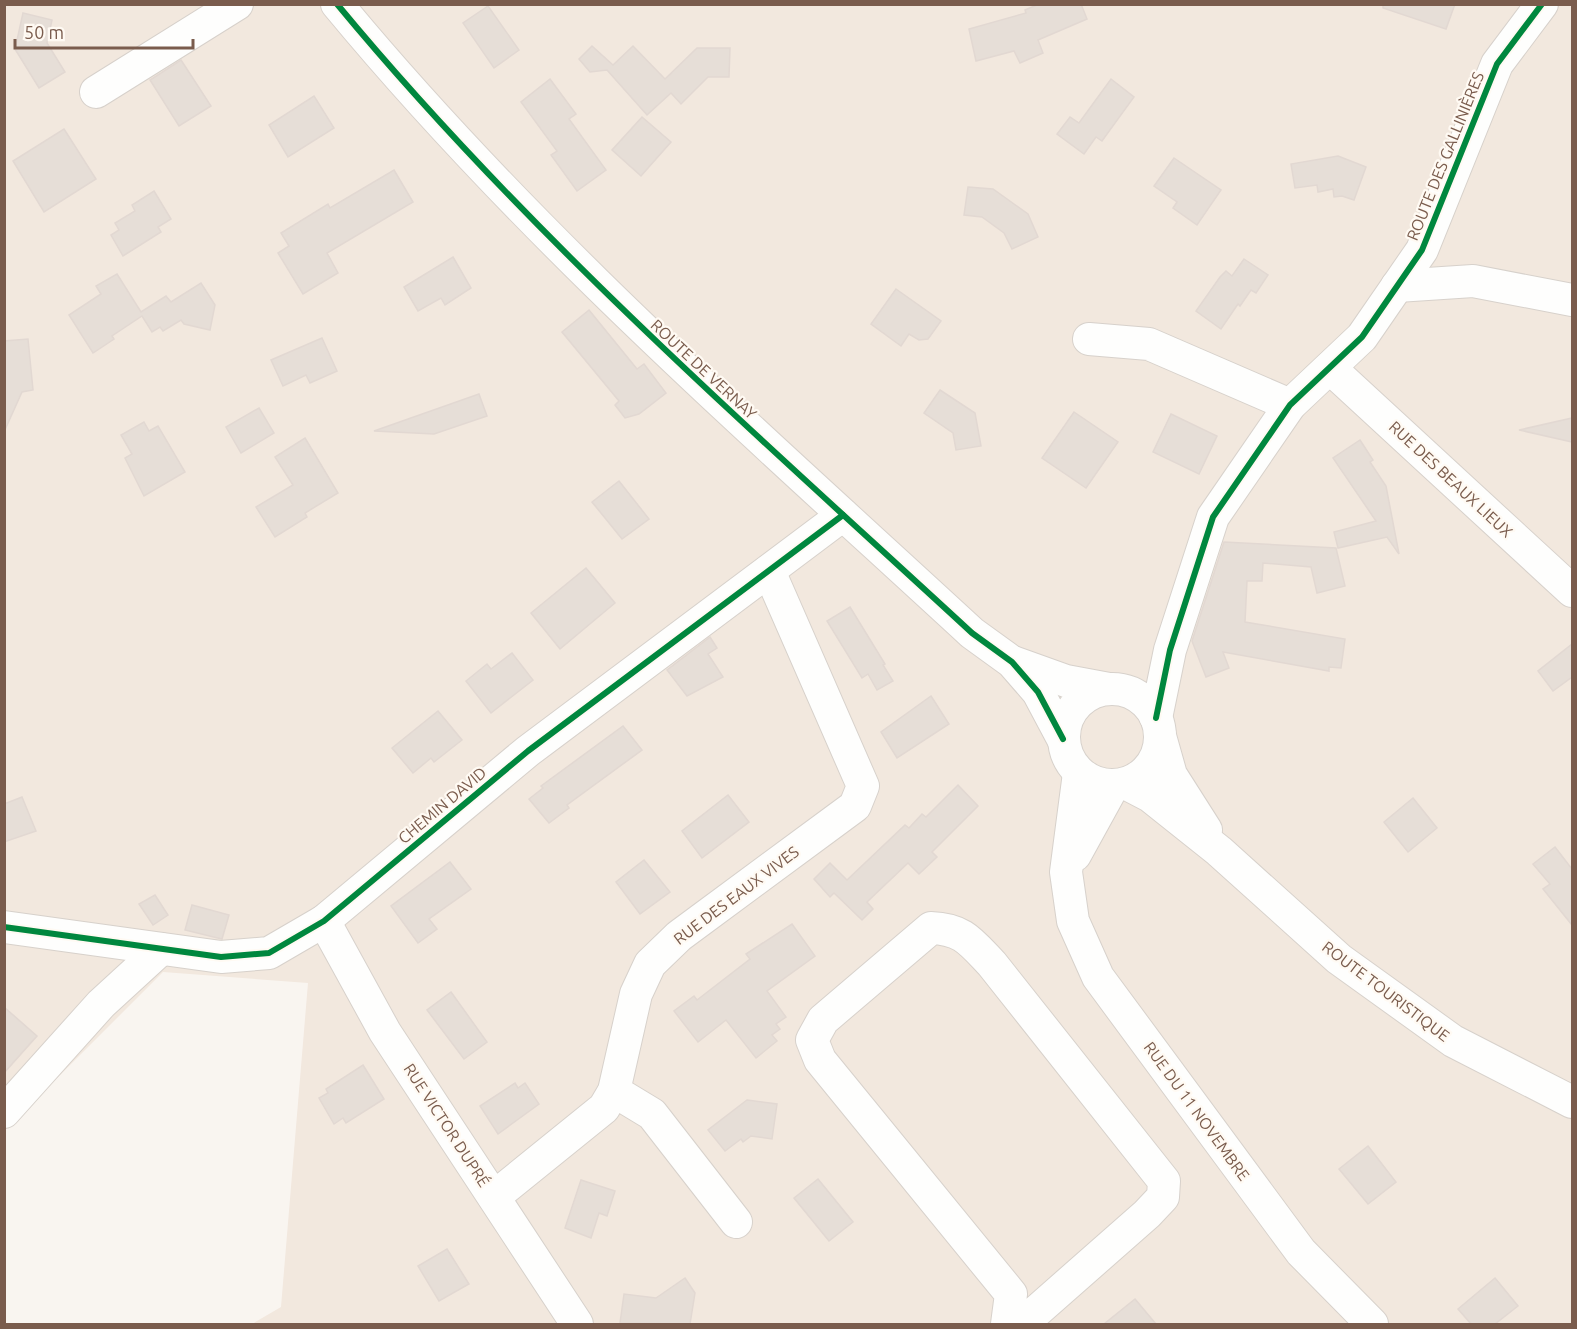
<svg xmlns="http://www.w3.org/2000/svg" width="1577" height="1329" font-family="Ubuntu,sans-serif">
	<rect width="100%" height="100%" fill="#f9f5f0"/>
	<!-- residential -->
	<polygon fill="#f2e8de" points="5,5 1572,5 1572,1324 252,1324 281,1307 308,983 163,972 5,1130"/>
	<!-- building -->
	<g fill="#e6ded7" stroke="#e2d8d2" stroke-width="1.5">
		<polygon points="1039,4 1081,4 1087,19 1038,40 1043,53 1020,63 1014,51 976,61 969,29 1026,13 1025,10"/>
		<polygon points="1383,4 1455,4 1446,29 1383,8"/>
		<polygon points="488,6 519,50 494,68 463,23"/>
		<polygon points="23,13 52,20 47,43 65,72 39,88 15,49"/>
		<polygon points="592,46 613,65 633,46 665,79 697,48 730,48 729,77 708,77 681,104 671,93 647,115 607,70 590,72 579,59"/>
		<polygon points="181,60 211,106 179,126 150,80"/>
		<polygon points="550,79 576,114 569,119 606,170 577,191 551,155 557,151 521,102"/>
		<polygon points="1111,79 1134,97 1102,141 1096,137 1084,154 1057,134 1070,117 1079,123"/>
		<polygon points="314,96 334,128 288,157 269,125"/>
		<polygon points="642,117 671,142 641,176 612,150"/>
		<polygon points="64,129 96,179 44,212 13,161"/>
		<polygon points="1338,156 1366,167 1354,200 1342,196 1334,197 1333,189 1318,192 1317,185 1295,188 1291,164"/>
		<polygon points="1174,158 1221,190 1197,225 1173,208 1177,202 1154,186"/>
		<polygon points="394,170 413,202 327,253 338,273 303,294 278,253 289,246 281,233 328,204 330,208"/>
		<polygon points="968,187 993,189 1028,214 1038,237 1012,249 1004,233 982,217 964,215"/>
		<polygon points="154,191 171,219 158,227 161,232 123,256 111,235 119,230 115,223 135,211 132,205"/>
		<polygon points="453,257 471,288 445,305 441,298 418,311 404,287"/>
		<polygon points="1244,259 1268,275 1256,293 1251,290 1240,306 1238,304 1221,329 1196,311 1220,277 1226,271 1232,276"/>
		<polygon points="117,274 141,312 166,296 171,302 201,283 215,305 210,330 184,324 181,320 163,331 160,327 152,332 142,316 112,336 114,339 93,353 69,315 101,294 96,286"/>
		<polygon points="896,289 941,321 928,339 919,340 909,334 901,346 871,324"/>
		<polygon points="589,310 637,369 644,364 666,393 639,414 625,418 615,405 619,401 562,332"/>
		<polygon points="322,338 337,371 310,383 306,375 283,386 271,360"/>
		<polygon points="28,339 33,390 22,392 4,432 4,341"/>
		<polygon points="940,390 975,413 981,446 956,450 953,433 924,413"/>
		<polygon points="479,394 487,416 434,434 374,431"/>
		<polygon points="259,408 274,433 241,453 226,427"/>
		<polygon points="1074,412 1118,442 1086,488 1042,458"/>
		<polygon points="1171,414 1217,436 1199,474 1153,452"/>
		<polygon points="1572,418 1572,442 1519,430"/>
		<polygon points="144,422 149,431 158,426 185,472 144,496 125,458 132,454 121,435"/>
		<polygon points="305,438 338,493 305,513 307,517 275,537 256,507 293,485 275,457"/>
		<polygon points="1360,440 1373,460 1370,462 1386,486 1399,554 1387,537 1338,548 1334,532 1376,521 1333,458"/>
		<polygon points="619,481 649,519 622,539 592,502"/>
		<polygon points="1224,542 1336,548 1345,586 1317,593 1311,567 1263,563 1262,581 1247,581 1245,622 1345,639 1341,668 1329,667 1329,671 1223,652 1229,668 1206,677 1192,641"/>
		<polygon points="586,568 615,603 560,649 531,613"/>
		<polygon points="850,607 885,664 883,665 893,681 877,690 868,674 862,678 827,621"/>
		<polygon points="710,637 717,648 708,654 723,677 687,696 667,670"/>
		<polygon points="1572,644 1572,677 1553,691 1538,671"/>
		<polygon points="512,653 533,680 491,713 466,681 487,664 491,669"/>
		<polygon points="931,696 949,724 897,758 881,732"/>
		<polygon points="438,711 462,740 434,762 431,758 413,773 392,748"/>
		<polygon points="623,726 642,750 567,805 569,808 549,823 529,799 543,788 541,786"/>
		<polygon points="958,785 978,806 932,852 937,857 919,874 908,863 867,902 873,909 862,920 834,893 830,897 814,879 830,863 847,880 905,825 909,828 922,814 926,817"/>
		<polygon points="728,795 749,822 702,858 682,831"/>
		<polygon points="22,797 36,831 4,842 4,804"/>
		<polygon points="1413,798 1437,828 1408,852 1384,822"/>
		<polygon points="1555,847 1572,869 1572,925 1543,889 1550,884 1533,864"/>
		<polygon points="644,860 670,892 640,914 616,882"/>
		<polygon points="450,862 471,889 429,919 437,929 418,943 391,906"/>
		<polygon points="155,895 168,915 153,925 139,904"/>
		<polygon points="192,905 229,915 222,939 185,930"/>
		<polygon points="792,924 815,956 767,991 786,1017 776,1024 780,1029 772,1035 777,1041 756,1058 726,1020 698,1042 674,1011 694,996 697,1000 750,959 746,954"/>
		<polygon points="451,992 487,1042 464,1059 427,1010"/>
		<polygon points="4,1007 37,1036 4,1073"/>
		<polygon points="363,1065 384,1099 346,1123 343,1118 334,1124 319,1098 328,1093 326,1089"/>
		<polygon points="515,1083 518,1088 525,1083 539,1104 498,1134 480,1106"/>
		<polygon points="747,1100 777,1104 772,1139 751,1136 743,1142 741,1139 725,1151 708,1130"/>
		<polygon points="1368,1146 1396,1182 1368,1204 1339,1169"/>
		<polygon points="818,1179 853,1222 829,1241 794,1198"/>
		<polygon points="581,1180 615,1191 607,1216 599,1213 591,1238 565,1228"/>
		<polygon points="447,1249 469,1284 439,1301 418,1266"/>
		<polygon points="685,1278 695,1293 690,1324 620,1323 624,1294 656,1298"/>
		<polygon points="1495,1278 1518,1306 1495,1324 1471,1324 1458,1309"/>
		<polygon points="1135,1299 1156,1324 1104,1324"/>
	</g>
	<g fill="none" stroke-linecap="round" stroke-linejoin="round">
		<!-- minor casing -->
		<g stroke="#d7d1cb" stroke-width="34">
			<g id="minor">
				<path d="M337,4C528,235 753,431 972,633L1012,662L1038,692L1063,739"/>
				<polyline points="96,92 237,4"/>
				<polyline points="1397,286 1473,281 1572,300"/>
				<polyline points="1089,339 1149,344 1290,405"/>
				<polyline points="1330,368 1572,591"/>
				<polyline points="1013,662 1066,681 1109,689"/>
				<circle cx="1112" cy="737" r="48"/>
				<polyline points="1156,718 1170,650 1213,517 1290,405 1362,337 1422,250 1497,64 1542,4"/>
				<polyline points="1160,736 1171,775 1206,830"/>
				<polyline points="1079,773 1066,872 1073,921 1098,977 1301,1252 1372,1324"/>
				<polyline points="1127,784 1150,796 1219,851 1339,959 1453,1041 1572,1102"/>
				<polyline points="1075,855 1113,786"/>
				<polyline points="324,921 385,1032 577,1324"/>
				<polyline points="4,927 221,957 269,953 324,921 528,751 843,515"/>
				<polyline points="614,1091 652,1114 736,1222"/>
				<polyline points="4,1112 101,1004 161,949"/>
				<polyline points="494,1197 604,1108 614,1091 636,994 650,964 679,936 855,806 863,786 769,571"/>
				<path d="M1007,1324L1011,1294L820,1060L812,1040L823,1020L931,928C963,929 971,942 992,964L1164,1181L1163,1197L1147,1214L1022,1324"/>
			</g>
		</g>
		<!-- minor -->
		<use href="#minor" stroke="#fefefd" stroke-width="32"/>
		<!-- cycleway casing -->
		<g stroke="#fffaf3" stroke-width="10">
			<g id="cycleway">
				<path d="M337,4C528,235 753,431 972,633L1012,662L1038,692L1063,739"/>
				<polyline points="1156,718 1170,650 1213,517 1290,405 1362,337 1422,250 1497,64 1542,4"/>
				<polyline points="4,927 221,957 269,953 324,921 528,751 843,515"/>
			</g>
		</g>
		<!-- cycleway -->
		<use href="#cycleway" stroke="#00873e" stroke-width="6"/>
	</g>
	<g text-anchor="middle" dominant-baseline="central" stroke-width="4.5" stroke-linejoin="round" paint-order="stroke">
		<!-- street labels -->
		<g font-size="16" fill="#7a5c4d" stroke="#fffaf3">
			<text transform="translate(1445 156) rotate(-68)">ROUTE DES GALLINIÈRES</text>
			<text transform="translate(704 369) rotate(43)">ROUTE DE VERNAY</text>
			<text transform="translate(1451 479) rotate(43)">RUE DES BEAUX LIEUX</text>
			<text transform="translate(442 805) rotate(-40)">CHEMIN DAVID</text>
			<text transform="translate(736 895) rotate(-37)">RUE DES EAUX VIVES</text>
			<text transform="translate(1386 991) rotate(37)">ROUTE TOURISTIQUE</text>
			<text transform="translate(1197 1111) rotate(54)">RUE DU 11 NOVEMBRE</text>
			<text transform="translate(447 1125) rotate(57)">RUE VICTOR DUPRÉ</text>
		</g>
	</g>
	<!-- border -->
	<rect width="1577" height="1329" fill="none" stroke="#7a5c4d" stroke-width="12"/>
	<!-- scale -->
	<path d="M15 39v9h178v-9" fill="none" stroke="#7a5c4d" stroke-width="3"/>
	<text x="24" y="39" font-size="18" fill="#7a5c4d" stroke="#fffaf3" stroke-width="4.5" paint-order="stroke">50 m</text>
</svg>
